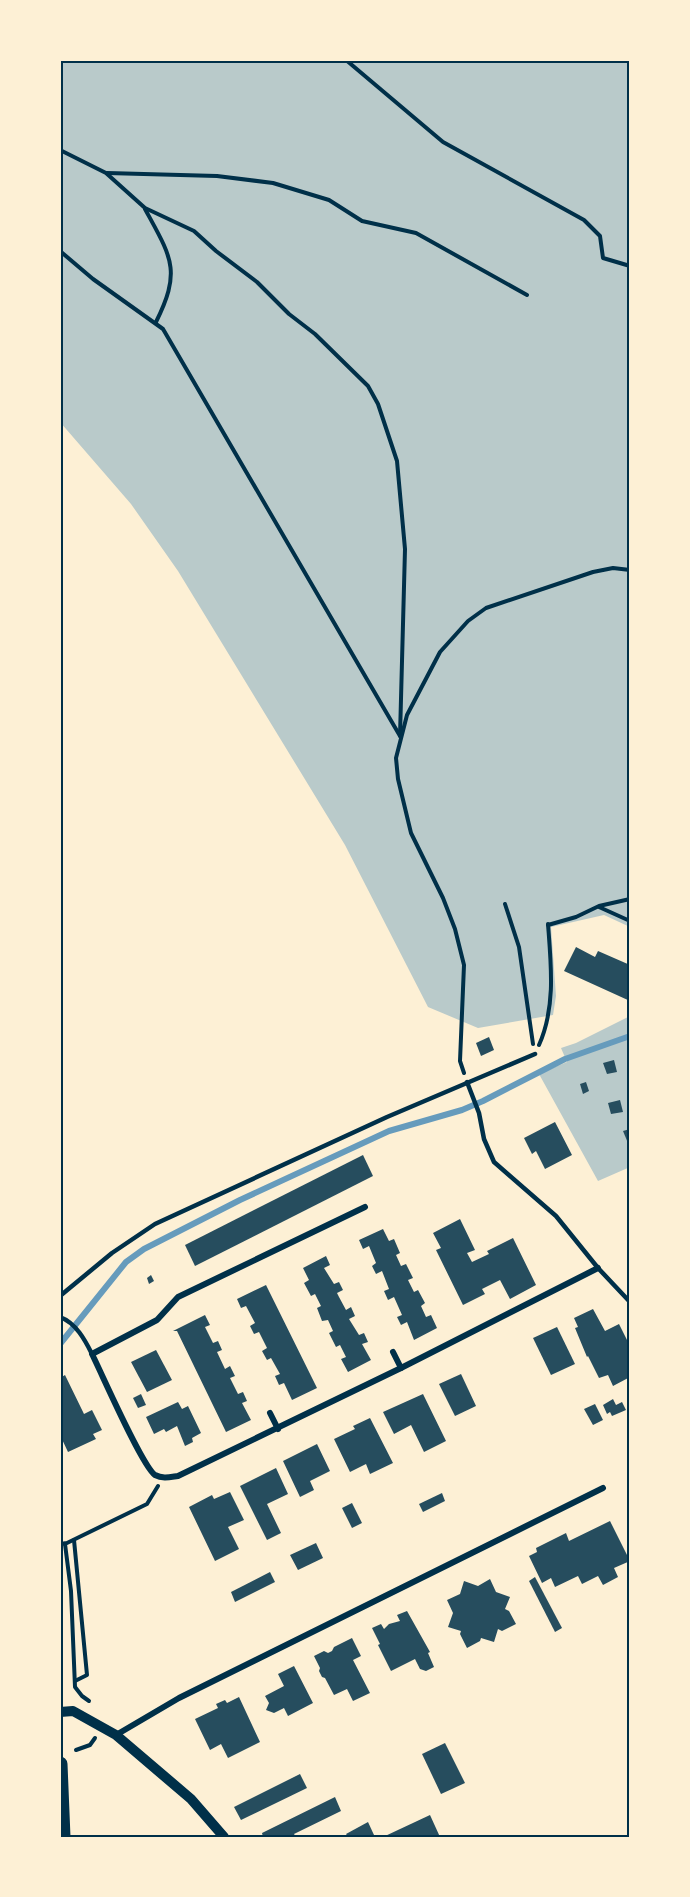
<svg xmlns="http://www.w3.org/2000/svg" width="690" height="1897" font-family="Signika,sans-serif">
	<rect width="100%" height="100%" fill="#fdf0d5"/>
	<!-- green -->
	<g fill="#b9caca">
		<polygon points="60,60 630,60 630,927 604,915 551,927 556,996 553,1015 478,1028 428,1007 345,845 178,571 131,504 60,422"/>
		<polygon points="630,1016 630,1167 598,1181 539,1074 567,1062 561,1048 576,1043"/>
	</g>
	<g fill="none" stroke-linecap="round" stroke-linejoin="round">
		<!-- stream -->
		<polyline stroke="#669bbc" stroke-width="6" points="60,1344 126,1262 144,1249 240,1200 389,1131 462,1110 483,1101 565,1059 630,1036"/>
	</g>
	<!-- building -->
	<g fill="#264d5e">
		<polygon points="576,947 595,957 598,951 630,965 630,1001 564,971"/>
		<polygon points="489,1037 494,1050 481,1056 476,1043"/>
		<polygon points="614,1060 617,1072 607,1074 603,1063"/>
		<polygon points="586,1082 589,1091 583,1094 580,1084"/>
		<polygon points="620,1100 623,1112 611,1114 608,1103"/>
		<polygon points="555,1122 572,1155 545,1169 536,1151 532,1154 524,1138"/>
		<polygon points="630,1129 630,1148 623,1131"/>
		<polygon points="363,1155 373,1176 195,1266 185,1245"/>
		<polygon points="460,1219 475,1250 467,1253 472,1262 489,1254 487,1251 513,1238 536,1285 510,1299 500,1280 482,1289 485,1294 463,1305 436,1250 441,1248 433,1233"/>
		<polygon points="383,1229 389,1241 394,1239 400,1253 396,1255 401,1266 406,1264 413,1278 408,1280 414,1292 418,1290 425,1303 421,1306 426,1317 431,1315 437,1328 414,1340 407,1322 401,1325 397,1317 402,1315 394,1297 388,1300 384,1291 389,1289 382,1271 376,1274 372,1266 376,1263 369,1246 363,1249 359,1240"/>
		<polygon points="326,1256 330,1265 324,1268 334,1284 339,1282 343,1290 337,1293 339,1297 346,1310 351,1307 355,1316 349,1319 359,1335 364,1333 368,1342 362,1344 371,1360 348,1372 341,1359 346,1357 340,1345 336,1347 329,1333 333,1331 328,1320 322,1321 317,1308 321,1306 315,1294 311,1296 304,1283 309,1280 303,1268"/>
		<polygon points="151,1275 154,1281 149,1284 147,1278"/>
		<polygon points="266,1285 317,1388 292,1400 284,1383 279,1385 275,1376 280,1374 271,1358 267,1360 262,1351 267,1348 259,1332 254,1334 250,1326 255,1323 246,1306 241,1308 237,1299"/>
		<polygon points="593,1309 605,1331 619,1324 630,1346 630,1377 613,1386 608,1375 599,1378 588,1356 587,1357 575,1328 578,1327 574,1318"/>
		<polygon points="205,1315 210,1325 205,1327 213,1343 218,1341 222,1350 217,1352 225,1369 230,1366 235,1376 230,1378 238,1394 243,1392 247,1401 242,1403 251,1420 226,1432 177,1331 173,1331"/>
		<polygon points="557,1327 575,1364 551,1375 533,1338"/>
		<polygon points="156,1350 172,1380 147,1392 131,1362"/>
		<polygon points="461,1374 476,1406 455,1416 439,1384"/>
		<polygon points="65,1375 84,1414 92,1410 102,1430 93,1434 96,1439 68,1452 60,1435 60,1378"/>
		<polygon points="141,1394 146,1405 138,1408 133,1398"/>
		<polygon points="423,1394 446,1441 424,1452 411,1425 394,1434 383,1412"/>
		<polygon points="613,1399 616,1405 622,1402 626,1410 612,1416 610,1412 607,1414 603,1405"/>
		<polygon points="178,1402 182,1409 188,1406 201,1433 192,1438 193,1442 185,1446 177,1426 166,1432 164,1429 154,1434 146,1417"/>
		<polygon points="595,1404 603,1420 593,1425 584,1409"/>
		<polygon points="370,1418 393,1463 370,1474 366,1464 350,1472 334,1439 355,1429 353,1426"/>
		<polygon points="317,1444 330,1471 310,1481 314,1490 300,1497 283,1461"/>
		<polygon points="276,1468 288,1494 267,1504 281,1533 267,1540 240,1486"/>
		<polygon points="230,1492 244,1520 228,1527 239,1549 215,1561 189,1507 212,1495 214,1499"/>
		<polygon points="442,1493 445,1501 423,1512 419,1504"/>
		<polygon points="352,1503 362,1523 352,1528 342,1508"/>
		<polygon points="610,1521 630,1561 614,1568 618,1577 603,1585 598,1576 582,1584 578,1576 555,1587 551,1578 542,1583 529,1556 537,1552 536,1548 566,1533 569,1541"/>
		<polygon points="316,1543 323,1558 298,1570 290,1555"/>
		<polygon points="270,1572 275,1582 235,1602 231,1592"/>
		<polygon points="535,1577 562,1628 555,1632 529,1581"/>
		<polygon points="490,1579 496,1592 510,1597 505,1609 509,1611 516,1624 502,1631 498,1629 494,1642 481,1638 480,1641 467,1648 460,1634 461,1631 448,1627 453,1613 447,1600 460,1594 464,1581 478,1586"/>
		<polygon points="407,1611 430,1652 428,1653 434,1667 426,1671 420,1669 415,1659 391,1671 378,1645 380,1644 372,1628 381,1624 384,1629 389,1624 400,1621 397,1615"/>
		<polygon points="352,1638 361,1656 353,1660 370,1693 353,1701 347,1689 334,1695 325,1678 322,1677 319,1671 320,1668 314,1656 324,1651 328,1653 332,1651 334,1647"/>
		<polygon points="294,1666 313,1703 288,1716 284,1708 274,1713 266,1710 269,1703 265,1696 284,1686 278,1674"/>
		<polygon points="239,1697 260,1742 228,1758 221,1744 210,1750 195,1719 218,1708 216,1704 225,1700 227,1703"/>
		<polygon points="445,1743 465,1783 441,1794 422,1754"/>
		<polygon points="300,1774 307,1788 241,1820 234,1807"/>
		<polygon points="335,1797 341,1811 294,1834 296,1837 263,1837 262,1833"/>
		<polygon points="430,1815 440,1837 383,1837"/>
		<polygon points="368,1822 374,1835 370,1837 348,1837 346,1834"/>
	</g>
	<g fill="none" stroke-linecap="round" stroke-linejoin="round">
		<!-- path -->
		<g stroke="#003049" stroke-width="4">
			<polyline points="346,60 443,142 584,220 600,236 603,258 630,266"/>
			<polyline points="60,150 106,173 145,208 194,231 216,251 257,282 289,314 315,334 368,386 378,404 397,461 405,549 400,736"/>
			<polyline points="107,173 217,176 273,183 329,200 362,221 416,233 527,295"/>
			<path d="M145,209C171,257 182,270 156,322"/>
			<polyline points="60,251 93,279 163,329 400,736"/>
			<polyline points="505,904 519,947 533,1044"/>
			<polyline points="599,907 630,921"/>
			<polyline points="548,925 576,917 599,906 630,899"/>
			<path d="M539,1045C556,1007 551,964 548,924"/>
			<polyline points="464,1073 460,1061 464,965 455,929 443,898 411,833 398,779 396,758 407,715 440,652 468,621 486,608 593,572 613,568 630,570"/>
			<polyline points="74,1540 87,1675 75,1681"/>
			<polyline points="60,1544 67,1543 147,1504 158,1486"/>
			<polyline points="65,1544 71,1591 75,1687 82,1696 89,1701"/>
			<polyline points="76,1750 90,1745 95,1738"/>
		</g>
		<!-- service -->
		<g stroke="#003049" stroke-width="4.5">
			<polyline points="467,1082 479,1113 484,1139 494,1162 556,1216 598,1268 630,1302"/>
			<polyline points="60,1296 112,1253 155,1224 387,1117 535,1054"/>
			<path d="M60,1317C76,1323 85,1340 92,1354"/>
		</g>
		<!-- minor -->
		<g stroke="#003049" stroke-width="6">
			<path d="M365,1207L178,1297L157,1320L92,1354C102,1374 142,1466 155,1475C163,1479 170,1477 178,1476L401,1368L598,1268"/>
			<polyline points="393,1352 401,1368"/>
			<polyline points="270,1413 278,1429"/>
			<polyline points="116,1735 179,1698 603,1488"/>
		</g>
		<!-- tertiary -->
		<polyline stroke="#003049" stroke-width="10" points="60,1712 73,1711 116,1735 191,1799 224,1837"/>
		<!-- primary -->
		<polyline stroke="#003049" stroke-width="15" points="60,1764 63,1837"/>
	</g>
	<!-- border -->
	<rect width="690" height="1897" fill="none" stroke="#fdf0d5" stroke-width="123"/>
	<rect x="62" y="62" width="566" height="1774" fill="none" stroke="#003049" stroke-width="2"/>
</svg>
